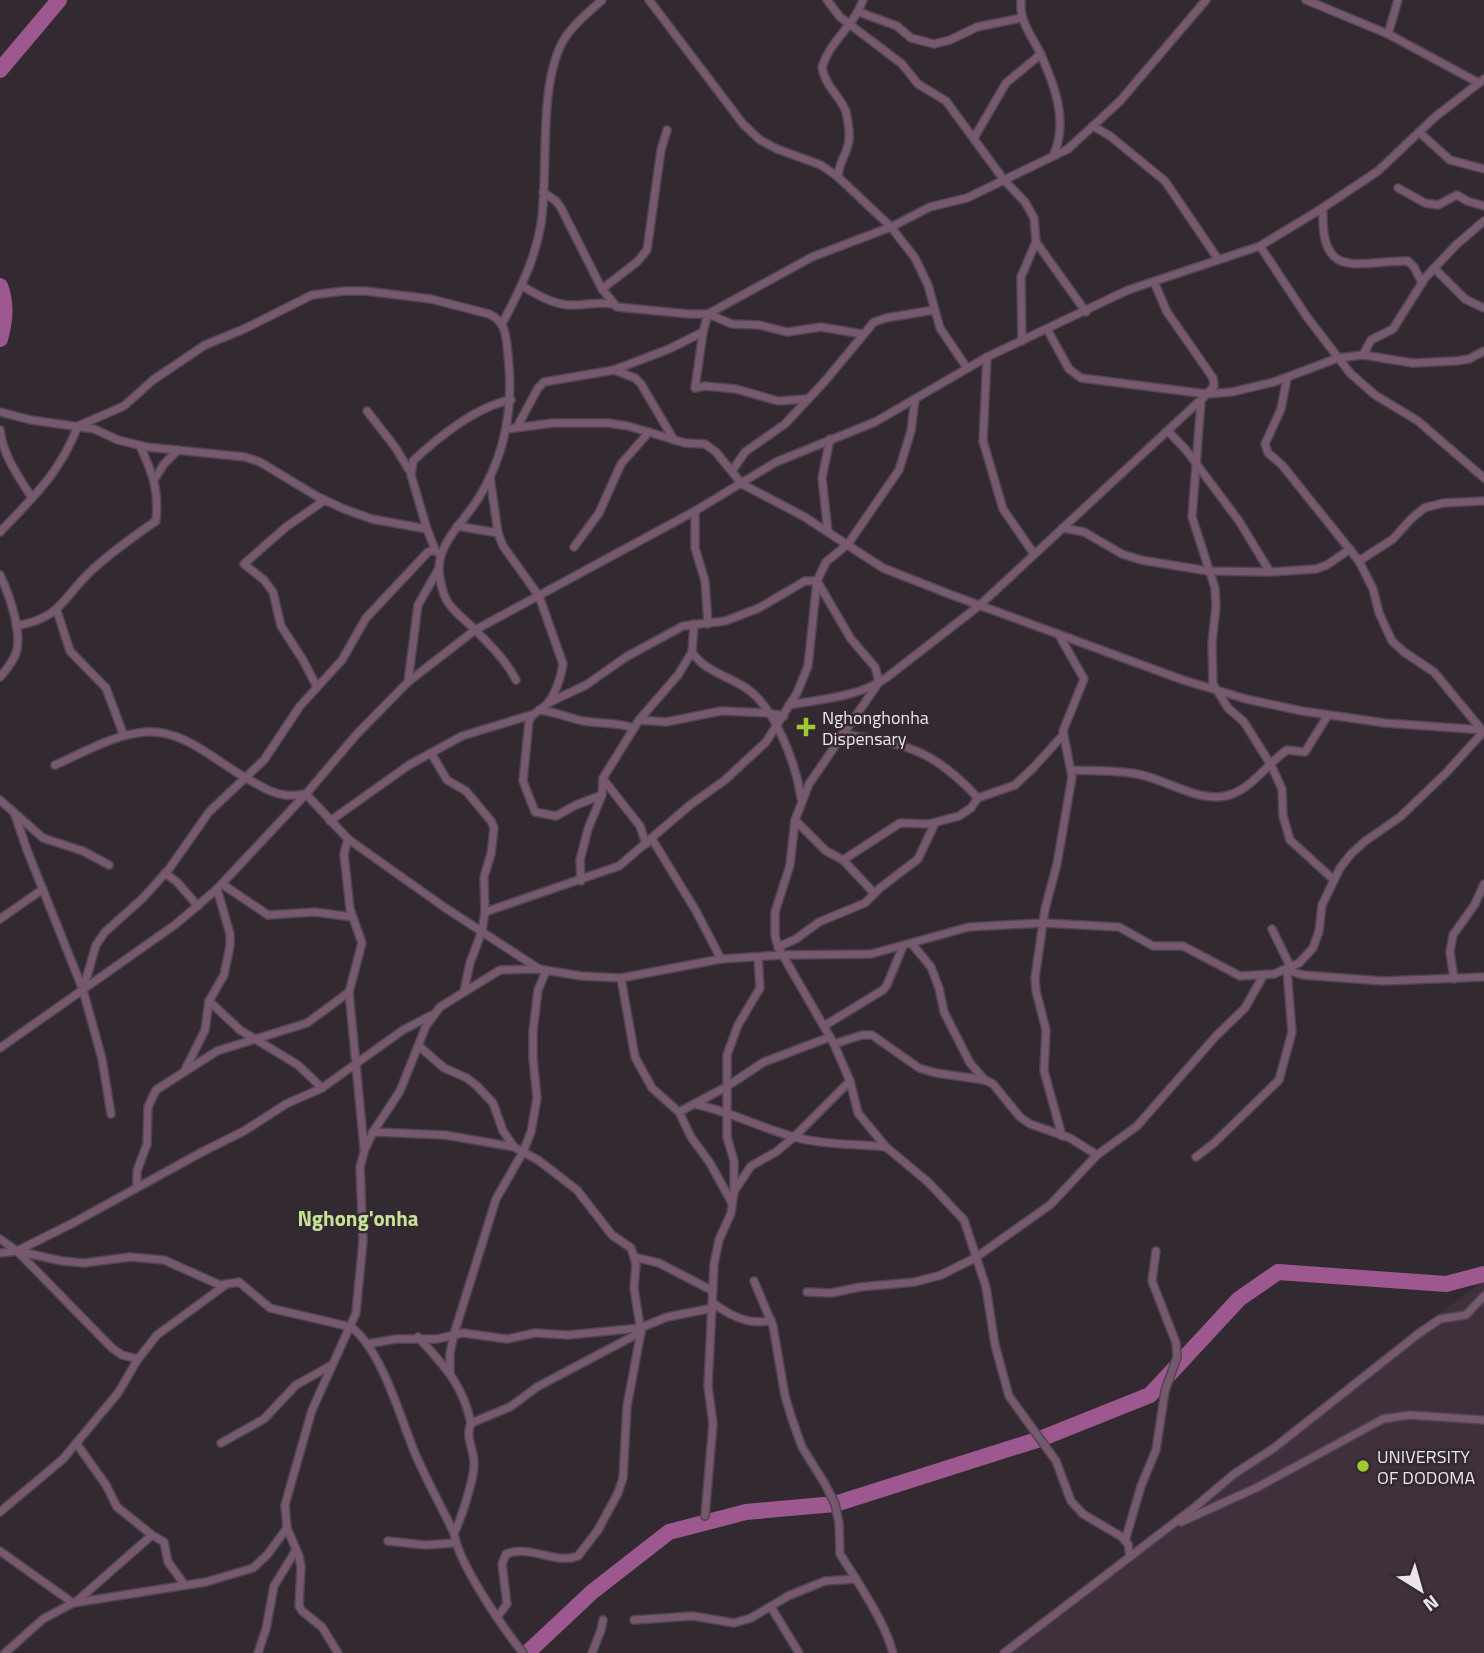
<svg xmlns="http://www.w3.org/2000/svg" width="1484" height="1653" font-family="'Titillium Web',sans-serif">
	<rect width="100%" height="100%" fill="#332930"/>
	<!-- built -->
	<polygon fill="#3f303c" points="1484,1280 1484,1653 999,1653"/>
	<g fill="none" stroke-linecap="round" stroke-linejoin="round">
		<!-- river -->
		<g stroke="#9c588f" stroke-width="16">
			<polyline points="0,70 59,0"/>
			<path d="M0,286C7,304 5,321 0,339"/>
			<polyline points="527,1653 592,1592 669,1532 746,1512 835,1504 1040,1439 1150,1395 1239,1299 1278,1272 1446,1284 1484,1274"/>
		</g>
		<!-- minor casing -->
		<g stroke="#50474e" stroke-width="10">
			<g id="minor">
				<polyline points="649,0 743,124 760,140 777,149 821,165 838,177 891,227 915,258 928,285 940,328 967,368"/>
				<polyline points="827,0 840,17 902,64 918,84 946,101 1004,180 1025,202 1034,218 1036,242 1021,277 1022,341"/>
				<path d="M1021,0C1019,23 1032,35 1041,55C1055,86 1068,121 1054,154"/>
				<polyline points="1306,0 1388,34 1479,83"/>
				<polyline points="859,12 897,26 911,38 934,44 950,40 977,27 1021,18"/>
				<polyline points="1388,34 1398,0"/>
				<polyline points="1093,126 1110,136 1165,181 1218,259"/>
				<polyline points="1419,132 1450,160 1484,169"/>
				<polyline points="974,138 1006,83 1041,54"/>
				<path d="M838,177C839,161 845,158 848,145C851,136 848,121 846,112C840,95 825,87 822,67C830,41 854,26 863,0"/>
				<polyline points="1398,188 1425,203 1438,205 1457,195 1467,201 1484,206"/>
				<polyline points="543,192 556,201 561,208 602,289 617,307 689,314 708,314 732,324 759,325 787,332 821,327 862,334"/>
				<path d="M1323,208C1320,282 1356,261 1408,261L1414,267L1422,283"/>
				<polyline points="1036,242 1086,312"/>
				<polyline points="1260,246 1307,317 1350,373 1375,395 1418,421 1484,478"/>
				<polyline points="1434,268 1465,299 1484,308"/>
				<path d="M522,286C536,294 552,304 569,305C584,306 598,301 613,304"/>
				<polyline points="602,289 637,262 647,250 661,150 667,130"/>
				<path d="M502,324C519,292 535,260 541,224C549,172 538,89 562,43C571,26 588,13 602,0"/>
				<polyline points="1047,329 1069,369 1081,378 1207,394 1232,392 1274,382 1338,358 1363,355 1413,363 1455,361 1469,359 1484,351"/>
				<polyline points="1363,355 1371,340 1393,329 1425,278 1456,245 1484,221"/>
				<polyline points="987,357 983,441 1003,509 1034,554"/>
				<polyline points="614,370 669,349 703,332"/>
				<polyline points="1287,378 1281,409 1265,444 1268,453 1282,465 1359,561 1373,589 1379,613 1392,641 1404,652 1434,672 1481,729"/>
				<polyline points="806,399 778,401 736,389 705,386 695,388 703,332 708,314 812,257 891,227 930,207 967,198 1068,149 1120,101 1206,0"/>
				<polyline points="1201,401 1192,517 1215,588 1216,606 1212,643 1213,684 1228,708 1244,722 1271,765 1282,789 1283,816 1290,840 1334,880"/>
				<polyline points="367,411 395,447 409,470"/>
				<polyline points="0,412 31,420 94,429 118,440 147,447 245,457 260,462 318,497 344,509 372,519 427,529 436,552"/>
				<polyline points="517,427 538,388 544,382 614,370 635,378 641,384 674,440"/>
				<polyline points="507,429 553,423 608,423 628,426 685,443 705,444 716,452 742,484 803,516 883,568 949,594 1183,680 1246,699 1302,711 1385,723 1484,730"/>
				<path d="M0,430C3,456 19,477 32,498"/>
				<polyline points="1168,431 1186,450 1239,521 1270,572"/>
				<polyline points="732,471 745,452 785,424 825,381 874,322 886,318 934,310"/>
				<path d="M490,477L498,533L503,546L539,596L563,664C561,677 555,697 545,706C538,712 532,713 529,721L523,781L535,812L556,816L576,805L602,795"/>
				<polyline points="154,480 164,464 178,450"/>
				<polyline points="695,511 695,548 705,581 708,624"/>
				<polyline points="457,526 498,533"/>
				<polyline points="1063,528 1084,532 1122,554 1141,560 1208,571 1270,572 1316,569 1327,565 1350,549"/>
				<path d="M427,529L411,475L413,461C437,438 477,406 511,400"/>
				<path d="M0,532C35,495 59,474 78,426L124,406L153,380L205,345L244,329L312,295L344,291H365L431,299L489,314C507,322 506,338 508,355C514,406 506,454 478,499C466,519 439,542 439,568C439,577 442,591 446,599C450,608 460,616 468,623C485,640 505,658 516,680"/>
				<polyline points="828,532 822,478 830,439"/>
				<polyline points="574,547 599,513 621,464 649,432"/>
				<polyline points="1359,561 1393,539 1411,519 1424,508 1443,503 1484,501"/>
				<path d="M0,575C9,594 23,633 16,653C13,662 6,670 0,677"/>
				<polyline points="57,611 70,651 106,688 124,736"/>
				<path d="M16,626C62,618 62,598 92,570C112,552 134,536 156,521C159,490 153,474 140,446"/>
				<polyline points="1059,635 1084,679 1063,731 1072,777 1057,864 1045,909 1035,978 1036,991 1046,1030 1044,1071 1062,1136"/>
				<path d="M692,652C704,671 728,676 746,688C775,707 796,764 801,798"/>
				<polyline points="408,682 418,605 438,570"/>
				<polyline points="317,687 303,660 281,626 273,592 264,580 244,564 286,527 325,500"/>
				<polyline points="548,703 586,685 626,657 683,626 725,621 759,608 805,581 817,581 851,639 875,667 878,678 877,685 809,784 795,820 790,865 775,912 775,936 778,947 834,1044 850,1081 858,1113 886,1147 928,1182 964,1220 986,1287 995,1345 1009,1396 1056,1461 1071,1501 1083,1514 1122,1537 1128,1544 1130,1557"/>
				<path d="M789,705C821,699 859,697 886,678L980,605L1207,394L1214,386L1213,378L1167,312L1154,282"/>
				<path d="M539,710C556,712 569,718 583,721C601,724 617,722 634,728"/>
				<polyline points="639,720 666,722 721,711 768,713 784,716"/>
				<path d="M842,734C906,744 933,749 978,798"/>
				<polyline points="431,753 447,780 466,791 491,821 494,828 491,854 484,877 485,912 482,931 470,963 464,991"/>
				<path d="M55,765C85,752 112,735 145,732C184,729 215,761 246,778C259,785 270,793 285,795C292,796 299,795 306,794L348,839L444,907L539,969"/>
				<path d="M1072,770C1094,771 1116,770 1137,774C1167,779 1202,806 1232,794C1254,786 1268,763 1287,750L1305,752L1328,715"/>
				<polyline points="603,779 640,826 646,844"/>
				<polyline points="0,800 43,838 83,851 109,865"/>
				<polyline points="15,815 27,850 83,990 102,1059 111,1114"/>
				<polyline points="795,820 826,851 843,860 874,893"/>
				<polyline points="330,821 409,765 462,736 531,715"/>
				<polyline points="348,839 344,854 350,909 362,943 349,992 364,1148"/>
				<polyline points="652,839 696,911 721,959"/>
				<polyline points="843,860 900,823 929,824 959,816 971,808 978,798 1015,785 1034,767 1063,735"/>
				<polyline points="165,873 177,882 198,906"/>
				<polyline points="581,881 580,860 588,829 602,795 603,778 639,720 678,675 692,652 694,624"/>
				<polyline points="222,884 268,915 315,912 352,917"/>
				<polyline points="485,912 619,866 690,805 725,780 766,742 797,693 808,666 817,581 826,562 848,544 899,470 911,431 915,399"/>
				<polyline points="0,919 43,889"/>
				<polyline points="1272,929 1291,968"/>
				<polyline points="912,944 931,967 939,988 944,1012 970,1063 985,1080 993,1084 1020,1117 1030,1124 1070,1138 1097,1155"/>
				<polyline points="778,947 796,939 819,922 865,903 880,888 918,859 935,823"/>
				<polyline points="621,978 635,1057 652,1088 679,1112 691,1137 710,1163 732,1203"/>
				<polyline points="1454,979 1450,952 1453,935 1475,904 1484,884"/>
				<polyline points="83,990 96,945 105,932 143,898 169,869 209,812 264,760 300,706 342,660 366,618 428,552 435,550"/>
				<polyline points="209,1001 240,1030 298,1065 322,1088"/>
				<polyline points="824,1026 883,990 887,985 903,946"/>
				<polyline points="834,1044 862,1035 872,1035 919,1068 936,1073 985,1080"/>
				<polyline points="419,1046 444,1068 467,1078 477,1086 493,1103 503,1131 514,1147 538,1160 577,1190 612,1235 631,1248 634,1257 659,1263 713,1291"/>
				<polyline points="0,1048 176,924 217,889 306,794 356,735 408,682 475,630 695,511 776,462 875,422 987,357 1128,290 1260,246 1321,209 1378,171 1435,117 1484,79"/>
				<polyline points="185,1070 205,1030 209,1001 224,975 230,946 230,934 217,889"/>
				<path d="M694,1104C730,1111 762,1129 798,1138C826,1145 857,1144 885,1147"/>
				<polyline points="679,1112 726,1087 764,1062 830,1037"/>
				<polyline points="373,1132 445,1135 514,1147"/>
				<polyline points="1196,1157 1213,1144 1279,1080 1292,1032 1287,970 1303,975 1383,981 1484,977"/>
				<polyline points="137,1187 137,1171 147,1144 148,1107 156,1090 217,1051 307,1023 349,992"/>
				<polyline points="735,1190 751,1166 776,1152 794,1137 850,1081"/>
				<path d="M0,1239L17,1251L62,1261L84,1263L130,1257L164,1260L220,1285L239,1282L270,1308L351,1327C381,1349 400,1416 414,1451C426,1479 441,1506 454,1533C458,1563 503,1628 523,1653"/>
				<polyline points="17,1251 112,1348 122,1355 138,1359"/>
				<polyline points="0,1253 17,1251 73,1223 202,1152 244,1131 286,1104 322,1088 403,1030 432,1015"/>
				<polyline points="754,1281 773,1326 785,1396 792,1419 802,1447 825,1484 835,1504 839,1523 840,1554 856,1579"/>
				<polyline points="807,1292 831,1293 860,1287 915,1282 941,1275 975,1258 1050,1205 1097,1155 1137,1126 1216,1036 1245,1008 1263,976"/>
				<path d="M713,1303C729,1315 751,1326 771,1320"/>
				<path d="M418,1337C445,1367 462,1383 471,1423"/>
				<polyline points="367,1344 396,1339 437,1339 463,1333 507,1339 535,1333 568,1335 640,1328 667,1317 713,1308"/>
				<polyline points="450,1372 450,1353 454,1334 496,1199 523,1152 531,1132 537,1098 533,1058 533,1031 538,990 546,971"/>
				<polyline points="76,1443 106,1485 117,1507 152,1535 164,1542 168,1562 184,1584"/>
				<polyline points="221,1443 264,1419 296,1385 330,1366"/>
				<polyline points="0,1512 63,1459 118,1393 138,1359 157,1335 224,1286"/>
				<polyline points="705,1516 713,1424 708,1386 714,1264 719,1240 731,1213 734,1192 734,1161 727,1137 727,1055 738,1025 760,988 758,957"/>
				<polyline points="1181,1522 1256,1488 1383,1419 1409,1415 1484,1420"/>
				<path d="M454,1533C461,1520 475,1476 474,1462C473,1447 465,1437 471,1423L510,1407L537,1387L641,1332"/>
				<polyline points="388,1541 425,1545 455,1543"/>
				<polyline points="1125,1541 1141,1486 1156,1450 1165,1391 1177,1357 1176,1343 1152,1281 1156,1251"/>
				<polyline points="0,1551 73,1603"/>
				<polyline points="77,1601 152,1535"/>
				<polyline points="771,1607 799,1653"/>
				<path d="M498,1616L507,1604L502,1564L506,1554C529,1544 556,1565 578,1556L598,1530L618,1493L623,1478L627,1406L641,1332L634,1288L636,1265L634,1257"/>
				<path d="M634,1620L693,1616L734,1623L751,1618L788,1596L825,1581L856,1579C870,1602 886,1627 893,1653"/>
				<polyline points="5,1653 43,1619 73,1603 206,1582 253,1568 267,1555 287,1528"/>
				<polyline points="258,1653 266,1629 274,1586 296,1550"/>
				<polyline points="338,1653 322,1627 302,1611 299,1606 301,1567 299,1556 287,1528 285,1505 312,1410 356,1313 363,1241 360,1167 365,1149 373,1132 400,1091 426,1026 440,1007 500,970 539,969 581,976 621,978 721,959 782,955 871,954 969,927 1043,923 1119,927 1153,946 1183,946 1240,976 1274,974 1299,963 1313,948 1319,931 1322,905 1340,868 1351,854 1364,842 1400,817 1446,773 1484,731"/>
				<polyline points="592,1653 601,1630 603,1620"/>
				<polyline points="1004,1653 1195,1507 1234,1474 1274,1448 1418,1334 1440,1319 1466,1315 1484,1296"/>
			</g>
		</g>
		<!-- minor -->
		<use href="#minor" stroke="#76586f" stroke-width="7"/>
	</g>
	<!-- markers -->
	<g fill="#9fca2d" stroke="#332930" stroke-width="2.5">
		<path d="M802.5 716.5h7v7h7v7h-7v7h-7v-7h-7v-7h7z"/>
		<circle cx="1363" cy="1466" r="7"/>
	</g>
	<g text-anchor="middle" dominant-baseline="central" stroke-width="5" stroke-linejoin="round" paint-order="stroke">
		<!-- poi labels -->
		<g font-size="18" fill="#ebe5ea" stroke="#332930" text-anchor="start">
			<text x="822" y="717">Nghonghonha<tspan x="822" dy="21">Dispensary</tspan></text>
			<text x="1377" y="1456">UNIVERSITY<tspan x="1377" dy="21">OF DODOMA</tspan></text>
		</g>
		<!-- quarter labels -->
		<g font-size="21" font-weight="bold" fill="#c8e299" stroke="#332930">
			<text x="358" y="1218">Nghong'onha</text>
		</g>
	</g>
	<!-- north arrow -->
	<g transform="translate(1421 1590) rotate(143)" stroke="#332930" stroke-width="5" paint-order="stroke">
	<path d="M0-5L12 26L0 18L-12 26Z" fill="#ebe5ea"/>
	<text y="-10" font-size="19" font-weight="bold" text-anchor="middle" fill="#ebe5ea">N</text>
	</g>
</svg>
